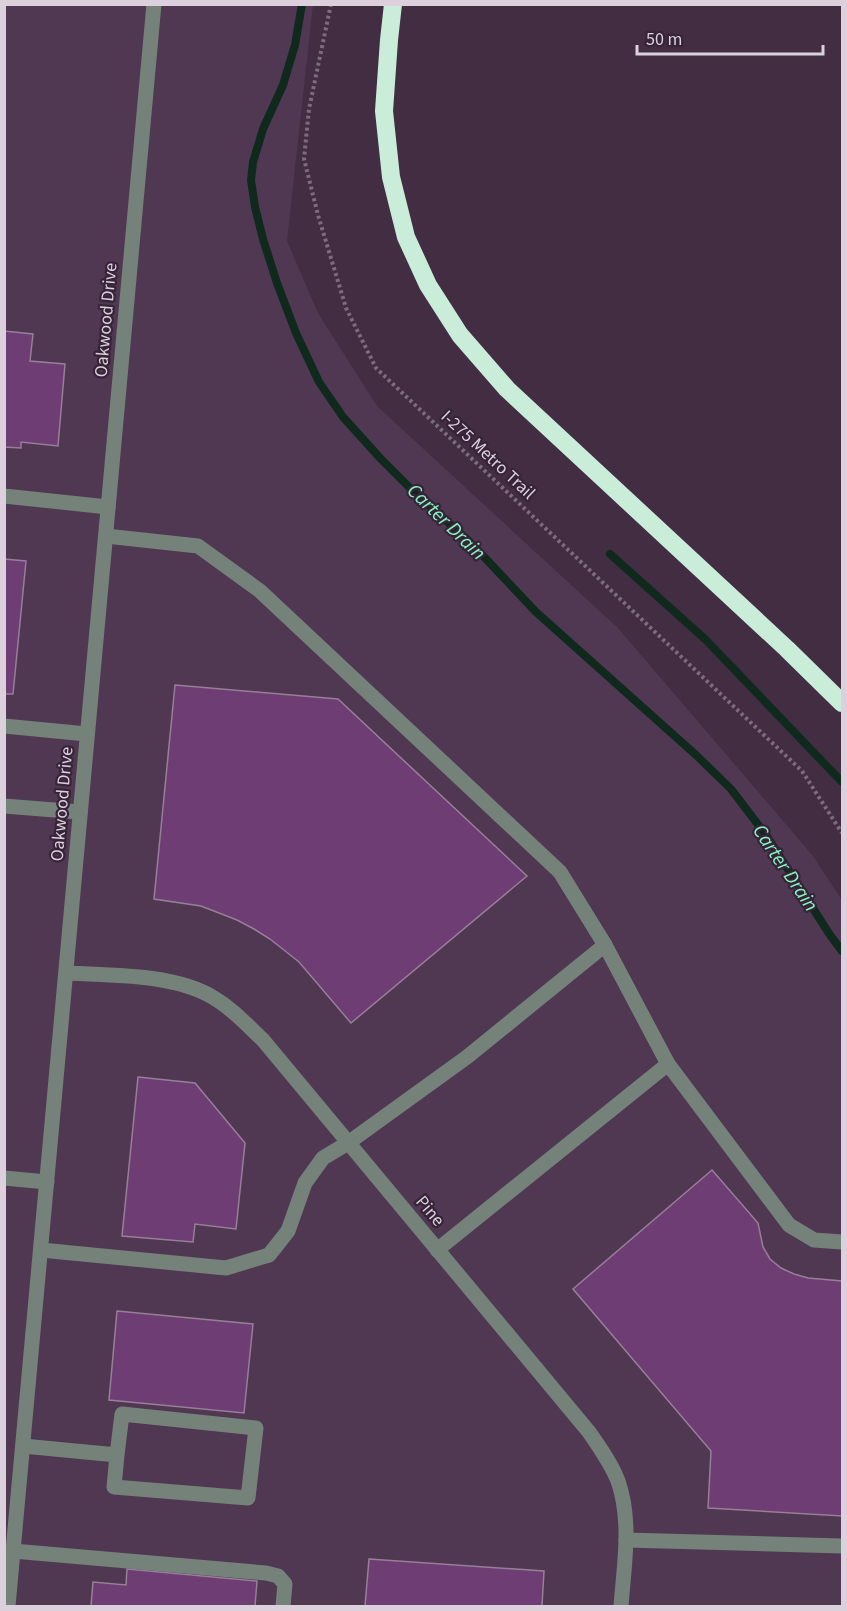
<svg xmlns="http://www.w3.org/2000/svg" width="847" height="1611" font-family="'Source Sans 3',sans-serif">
	<rect width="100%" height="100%" fill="#422d43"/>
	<!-- built -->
	<polygon fill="#503752" points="5,5 313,5 287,241 318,313 377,406 618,628 813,856 842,900 842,1606 5,1606"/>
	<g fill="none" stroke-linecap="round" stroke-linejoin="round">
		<!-- stream -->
		<g stroke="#0f291d" stroke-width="8">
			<polyline points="302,4 295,45 283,85 263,129 253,162 251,180 255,207 263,239 277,283 296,333 319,382 343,417 381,459 416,494 469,541 536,612 696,755 731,789 766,835 830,935 842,951"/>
			<polyline points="610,554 705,639 842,782"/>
		</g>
	</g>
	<!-- building -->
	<g fill="#6e3d73" stroke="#977f98" stroke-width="1.5">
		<polygon points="4,331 33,334 30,361 65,364 58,446 21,442 21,448 4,447"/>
		<polygon points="4,559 26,561 13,694 4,694"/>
		<polygon points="175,685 338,699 527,876 351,1023 299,962 270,939 254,929 237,920 201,906 154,899"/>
		<polygon points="138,1077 195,1083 245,1143 236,1229 195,1224 193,1242 122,1236"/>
		<polygon points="712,1170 758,1223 763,1247 770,1259 781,1268 794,1274 808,1278 842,1281 842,1516 708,1508 711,1451 573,1289"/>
		<polygon points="117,1311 253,1324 244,1413 109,1400"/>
		<polygon points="369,1559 544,1571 542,1606 365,1606"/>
		<polygon points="127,1569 257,1581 255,1606 91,1606 93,1582 126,1585"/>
	</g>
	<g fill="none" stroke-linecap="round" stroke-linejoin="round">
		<!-- path -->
		<polyline stroke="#7d6c7e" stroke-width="4" stroke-dasharray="3 3" stroke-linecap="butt" points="331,4 309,109 304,159 318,215 346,308 376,368 802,771 842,833"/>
		<!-- minor -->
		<g stroke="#74827a" stroke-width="15">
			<polyline points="4,496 108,507"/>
			<polyline points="4,726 87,734"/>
			<polyline points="4,806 80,812"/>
			<polyline points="605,945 668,1064"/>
			<path d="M66,973C110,975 176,974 214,998C233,1009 247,1025 263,1040L589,1432C600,1448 611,1463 618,1481C632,1521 624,1565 621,1606"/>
			<polyline points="4,1178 47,1182"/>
			<polyline points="41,1250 226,1268 269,1255 288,1231 305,1183 323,1158 348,1143 467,1057 605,945 560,872 260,591 198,546 106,536"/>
			<polyline points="437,1250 668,1064 789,1225 814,1240 842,1242"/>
			<polyline points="23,1446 117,1455 122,1414 256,1428 248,1498 114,1487 117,1455"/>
			<polyline points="626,1540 842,1546"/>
			<polyline points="13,1551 266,1573 278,1576 285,1584 283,1606"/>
			<polyline points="8,1606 154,4"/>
		</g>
		<!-- highway -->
		<polyline stroke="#c9edd9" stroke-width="18" points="393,4 389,40 384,111 391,177 406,237 428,285 460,335 507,389 787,649 842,703"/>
	</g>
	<g text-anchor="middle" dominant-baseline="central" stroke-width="4.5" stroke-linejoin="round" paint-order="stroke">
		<!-- street labels -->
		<g font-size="18" fill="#dcd0dd" stroke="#372439">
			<text transform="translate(106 320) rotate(-85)">Oakwood Drive</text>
			<text transform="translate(488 455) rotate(43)">I-275 Metro Trail</text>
			<text transform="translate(62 804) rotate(-85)">Oakwood Drive</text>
			<text transform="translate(430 1211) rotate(50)">Pine</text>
		</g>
		<!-- water labels -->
		<g font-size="20" font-style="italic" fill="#84f7bf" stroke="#372439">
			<text transform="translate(446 522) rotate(44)">Carter Drain</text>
			<text transform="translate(785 868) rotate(56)">Carter Drain</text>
		</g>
	</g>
	<!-- border -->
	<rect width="847" height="1611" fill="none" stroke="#dcd0dd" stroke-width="12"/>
	<!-- scale -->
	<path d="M637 45v9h186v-9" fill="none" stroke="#dcd0dd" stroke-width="3"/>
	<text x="646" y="45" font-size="18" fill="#dcd0dd" stroke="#372439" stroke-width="4.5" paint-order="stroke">50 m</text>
</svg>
